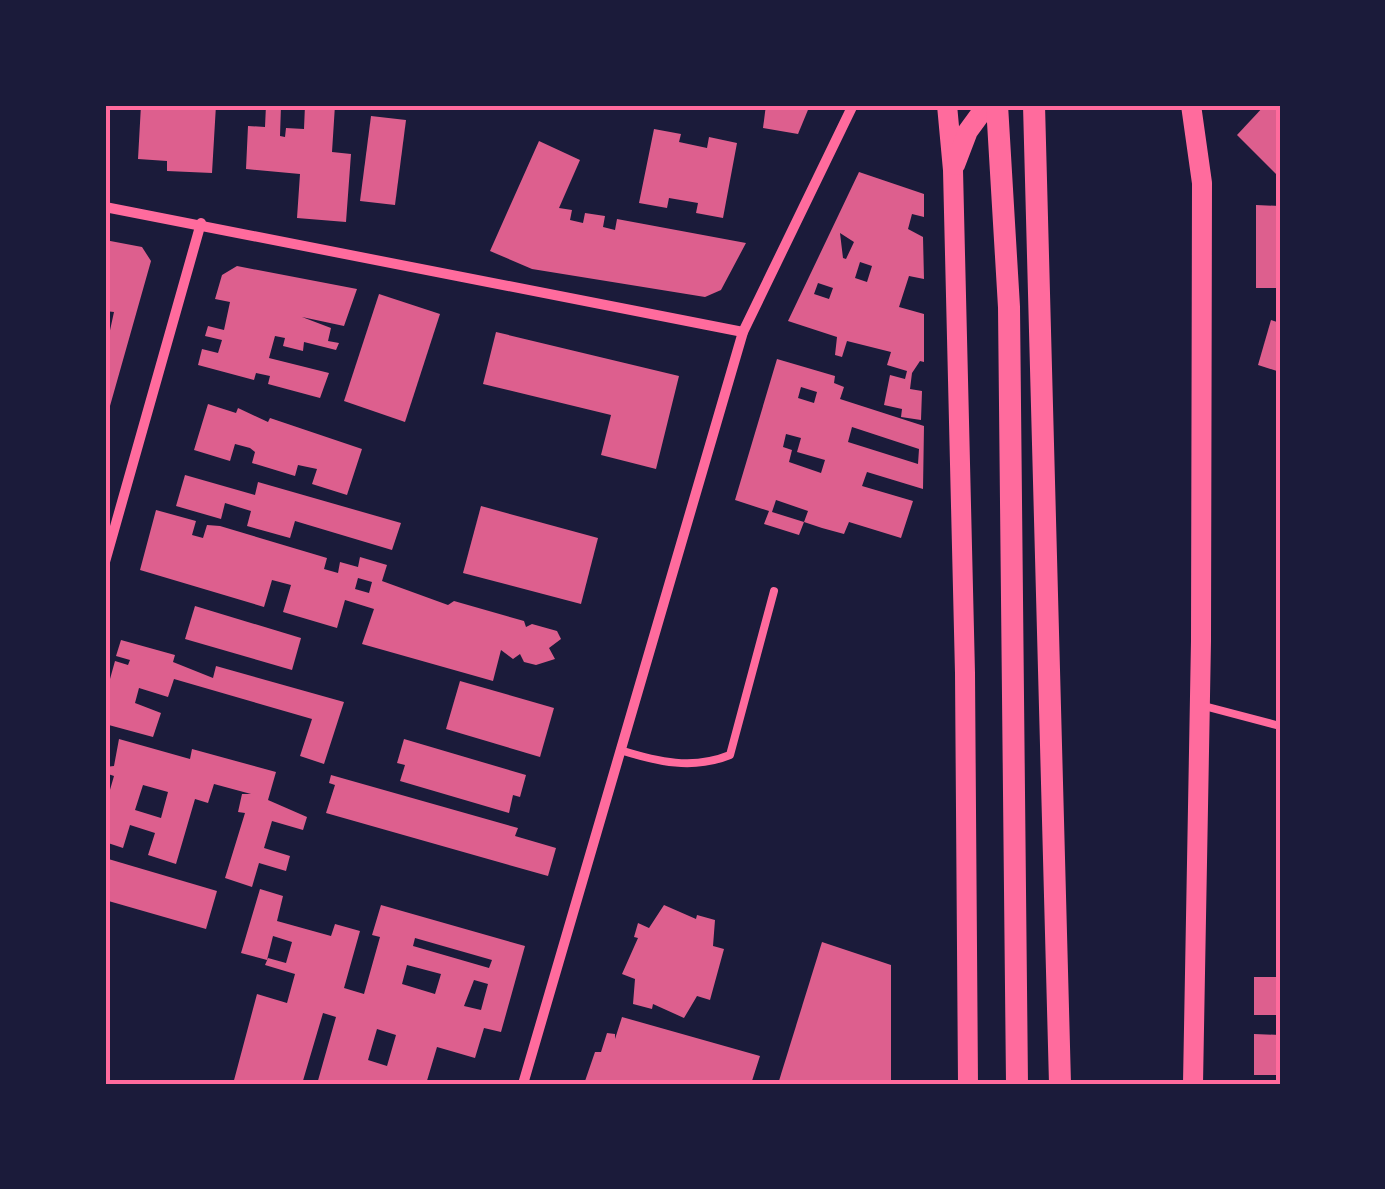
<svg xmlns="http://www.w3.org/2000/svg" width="1385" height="1189" font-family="'Exo 2',sans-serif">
	<rect width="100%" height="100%" fill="#1b1b3a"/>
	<!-- building -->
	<g fill="#dd5f8e" fill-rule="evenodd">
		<polygon points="141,105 216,105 212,173 167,171 167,161 138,159"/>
		<polygon points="266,105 281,105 280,136 285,137 286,128 304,129 305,105 335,105 332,152 351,154 346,222 297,218 300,174 246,169 248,126 265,127"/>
		<polygon points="766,105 810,105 798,134 763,128"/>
		<polygon points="1265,105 1280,108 1280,178 1237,135"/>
		<polygon points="371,116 406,120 395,205 360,201"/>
		<polygon points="654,129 681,134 679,142 707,148 709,137 737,143 723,218 696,213 698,203 669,198 667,208 639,203"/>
		<polygon points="539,141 580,160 559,208 572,210 570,220 583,223 585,213 605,216 603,227 615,230 617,219 746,243 721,290 705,297 532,269 490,251"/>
		<path d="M859,172L924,194V217L912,214L908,229L923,237L924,279L909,276L899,307L924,314V362L920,361L912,373L910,389L922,391L921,420L901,417L902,409L884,405L890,375L905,379L907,371L887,365L891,352L847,341L842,357L835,355L837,337L788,321ZM840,233L854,242L846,259L843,258ZM860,262L872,266L867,282L855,278ZM818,283L833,288L829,299L814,294Z"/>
		<polygon points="1256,205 1280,206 1280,288 1256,288"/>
		<polygon points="105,240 142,247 151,261 108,413 105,334 109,335 114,312 105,311"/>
		<polygon points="237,266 357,289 344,326 302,317 331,328 328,341 339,343 336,350 304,342 303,351 283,346 285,338 275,336 269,358 329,373 320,398 268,384 270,376 256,373 254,380 198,365 202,349 218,353 222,340 205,336 208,326 224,330 230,302 215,299 222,275"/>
		<polygon points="379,294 440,314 405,422 344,401"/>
		<polygon points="1271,320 1280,323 1277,371 1258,365"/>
		<polygon points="496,332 679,376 656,469 601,455 611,415 483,384"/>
		<path d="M777,359L835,376L834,383L844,387L840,399L924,426L923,489L867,472L862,486L913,501L901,538L849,522L844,534L822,528L804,522L808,511L776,500L772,512L804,522L799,535L764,524L769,511L735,500ZM801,387L817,392L814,403L798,398ZM852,427L919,449L918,464L848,442ZM786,434L801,438L797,452L825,460L821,473L789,462L792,450L783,447Z"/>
		<polygon points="208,404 236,413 238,408 268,422 270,418 362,449 347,495 312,484 317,469 298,465 295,476 252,463 255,452 250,448 235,444 230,461 194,450"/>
		<polygon points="185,475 255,495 258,482 401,523 392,550 295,521 290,538 247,526 251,511 225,503 221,519 176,506"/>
		<polygon points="481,506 598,538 581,604 463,573"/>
		<path d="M156,510L196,521L192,535L203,538L207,525L220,526L327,558L324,569L338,573L340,562L358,567L360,557L387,565L382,581L448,605L454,601L524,621L526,627L532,624L557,631L561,639L549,648L555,659L536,665L524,662L520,654L513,659L501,650L493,681L362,644L374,609L345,600L337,628L283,612L291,585L272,580L264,607L140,570ZM358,578L372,582L369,593L355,589Z"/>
		<polygon points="195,606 301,638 292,670 185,639"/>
		<polygon points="121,640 175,655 173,662 213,678 216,666 344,702 324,764 300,756 312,719 174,679 168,697 139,688 135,703 161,713 153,737 105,724 105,697 115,661 128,665 130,660 116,656"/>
		<polygon points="460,681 554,708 540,757 446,729"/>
		<path d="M119,739L190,759L192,749L276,772L268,800L307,817L303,830L272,821L264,848L290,856L286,871L259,863L252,887L225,878L245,813L238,812L242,794H251L214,784L208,803L195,799L176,864L148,855L155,833L130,825L123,848L105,842V807L114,776L105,773V767L114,766ZM143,785L168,792L161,818L135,810Z"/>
		<polygon points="404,739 526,775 520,797 513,795 509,813 400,781 405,765 397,763"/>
		<polygon points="331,775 518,828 515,836 556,848 548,876 326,813 335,785 329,783"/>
		<polygon points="105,858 217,891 206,929 105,900"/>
		<path d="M260,889L283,896L277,921L331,936L335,924L360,931L344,988L364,994L380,937L372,935L381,905L525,946L501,1032L484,1028L475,1058L437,1047L426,1084H317L336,1017L323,1013L302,1084H233L257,994L287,1003L295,974L265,965L268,958L286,963L292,942L273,936L267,960L241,953ZM415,938L492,960L489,968L413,946ZM407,965L441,974L435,994L402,984ZM474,980L488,984L481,1010L464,1006ZM377,1029L396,1035L387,1066L368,1060Z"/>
		<polygon points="664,905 696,919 697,915 715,920 713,946 724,949 710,1000 697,996 684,1018 653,1004 652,1009 633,1004 635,979 622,974 638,938 634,937 638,923 649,928"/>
		<polygon points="822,942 891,965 891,1084 778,1084"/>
		<rect x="1254" y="977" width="26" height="38"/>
		<polygon points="622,1017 760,1056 751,1084 584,1084 595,1052 601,1052 607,1033 615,1034 615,1039"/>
		<polygon points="1254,1034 1280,1035 1280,1075 1254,1075"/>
	</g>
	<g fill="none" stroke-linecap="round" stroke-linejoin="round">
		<!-- service -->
		<g stroke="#ff6b9d" stroke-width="8">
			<polyline points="1204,706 1280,726"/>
			<path d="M620,750C658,762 693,770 730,755L774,591"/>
		</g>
		<!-- minor -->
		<g stroke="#ff6b9d" stroke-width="10">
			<polyline points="105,207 743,332"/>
			<polyline points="105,562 201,223"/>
			<polyline points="523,1084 743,332 853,105"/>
		</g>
		<!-- secondary -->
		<g stroke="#ff6b9d" stroke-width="20">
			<polyline points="947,105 953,170 965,673 968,1084"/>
			<polyline points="1191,105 1202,183 1201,641 1193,1084"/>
			<polyline points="955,165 968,131 987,105"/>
		</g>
		<!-- primary -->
		<g stroke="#ff6b9d" stroke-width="22">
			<polyline points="997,105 1009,307 1017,1084"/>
			<polyline points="1034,105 1060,1084"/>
		</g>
	</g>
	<!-- border -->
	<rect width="1385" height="1189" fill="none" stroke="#1b1b3a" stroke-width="215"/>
	<rect x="108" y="108" width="1170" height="974" fill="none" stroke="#ff6b9d" stroke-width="4"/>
</svg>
